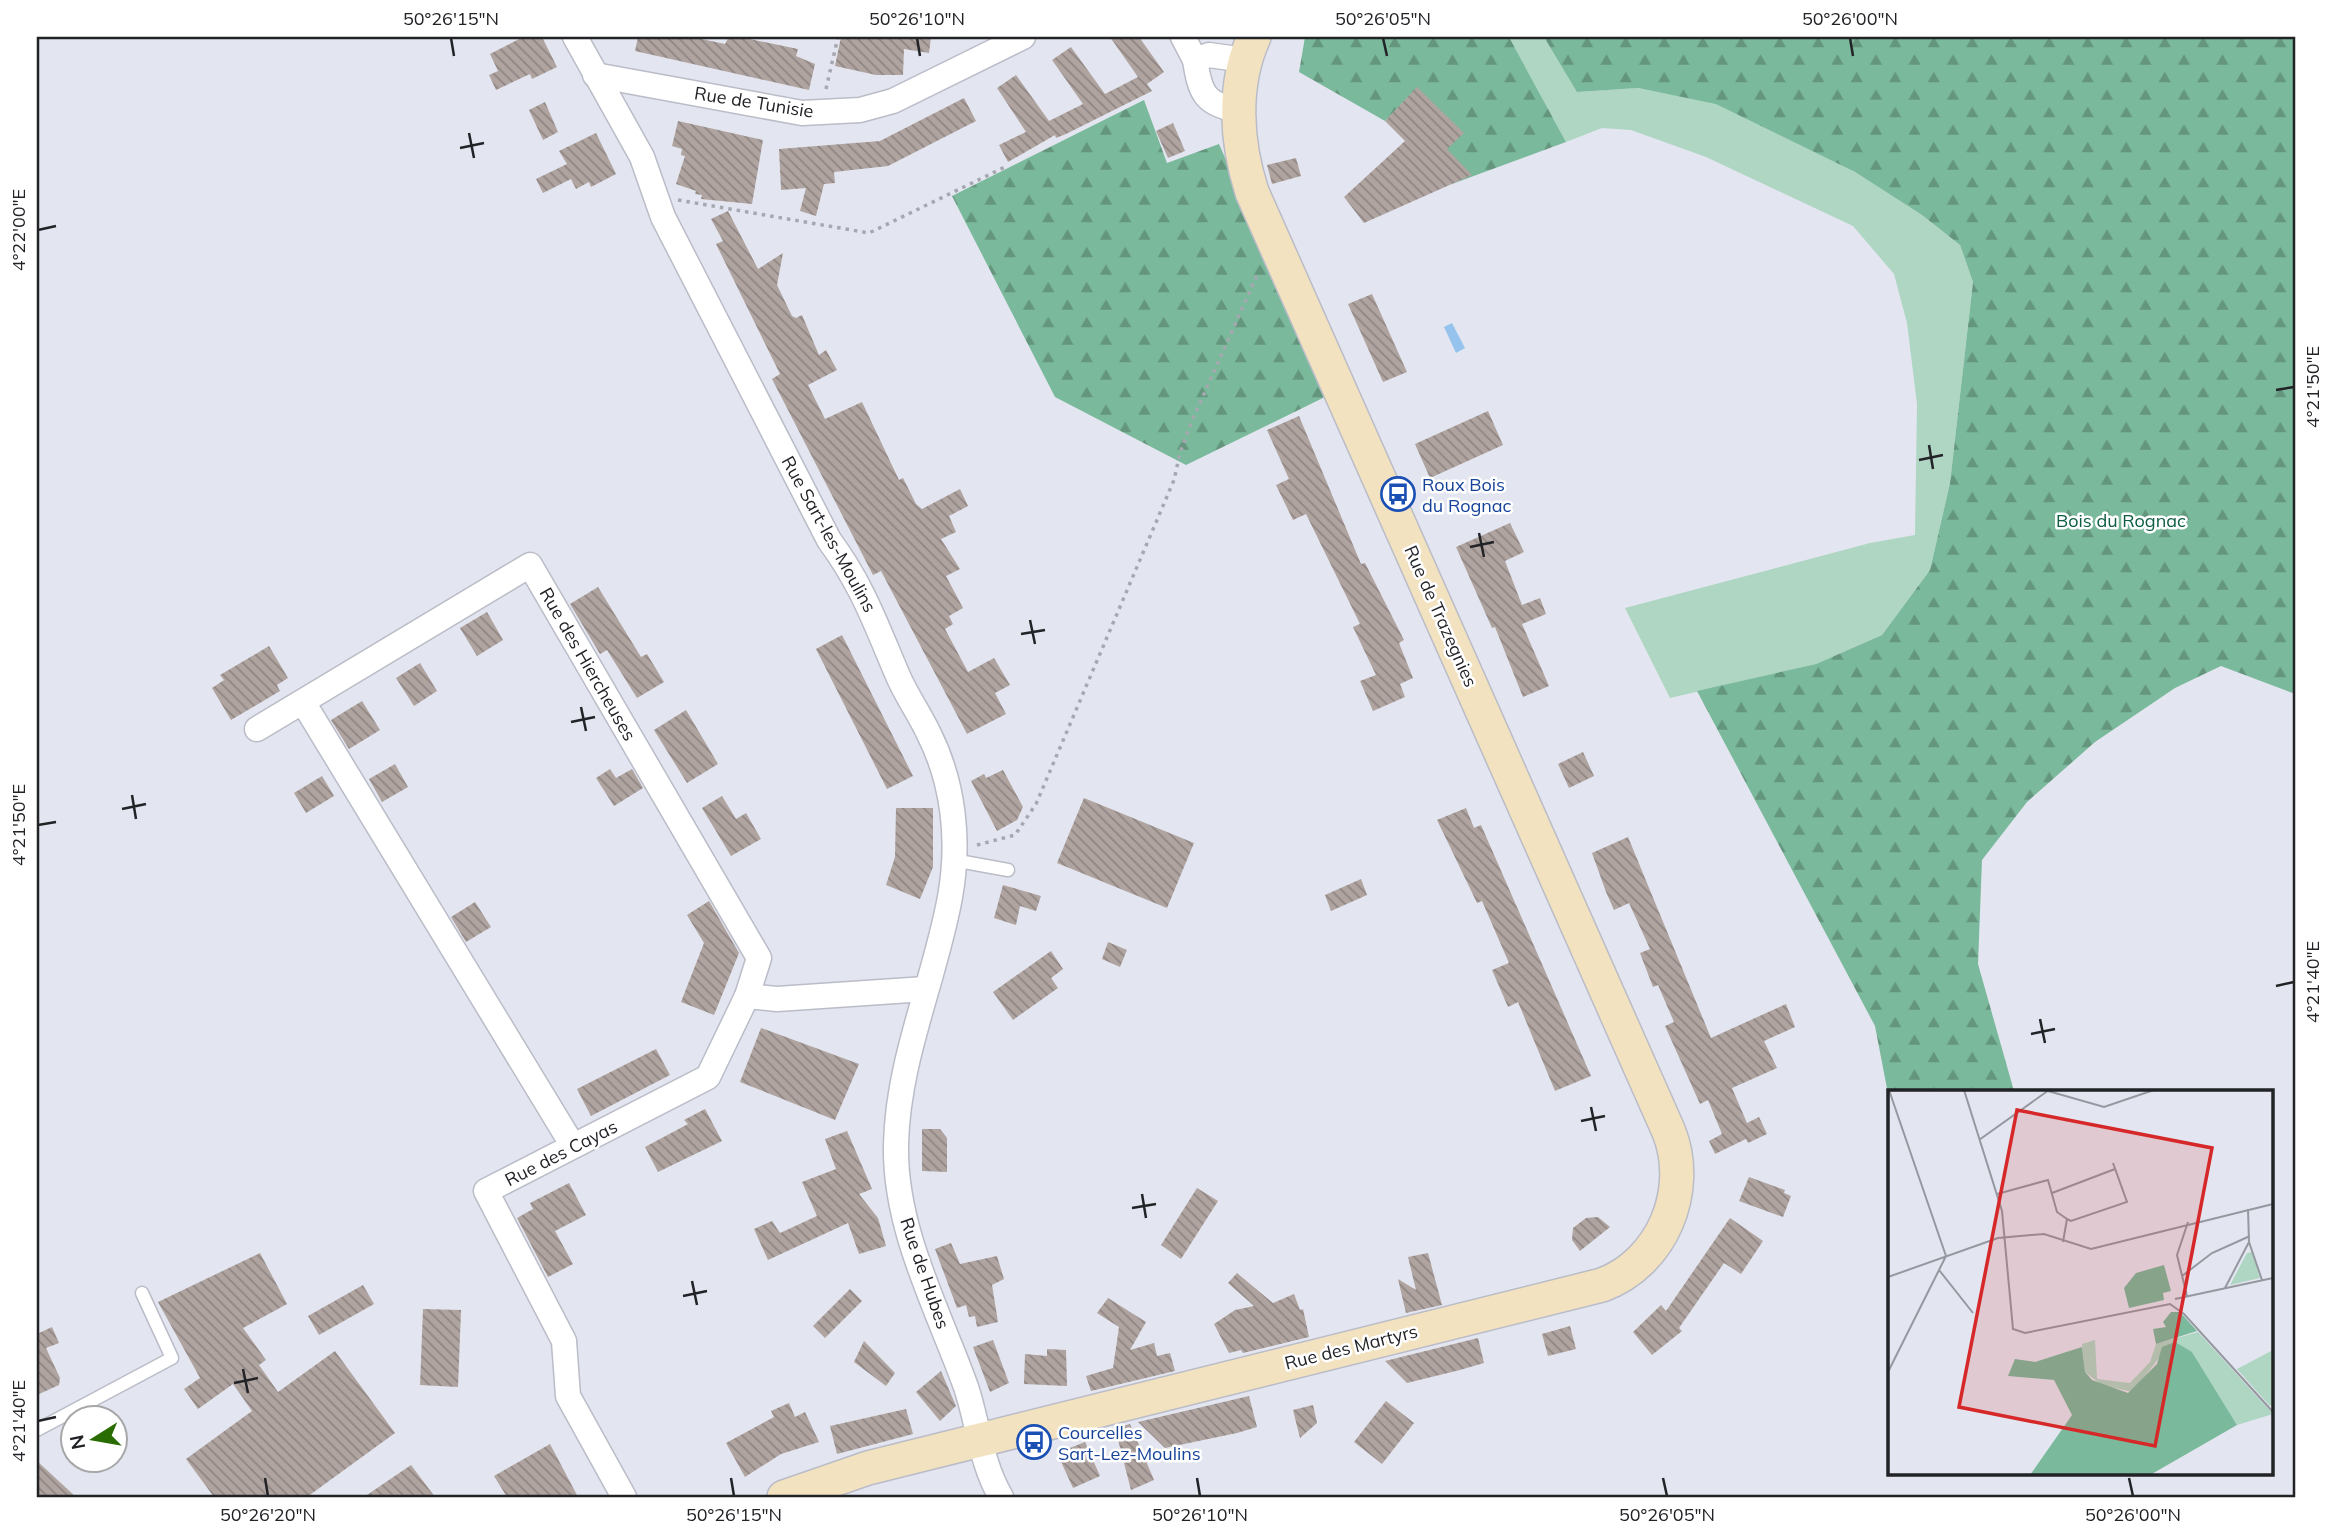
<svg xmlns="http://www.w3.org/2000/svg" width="2332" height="1534" font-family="Mulish,sans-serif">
	<defs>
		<pattern id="forest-firs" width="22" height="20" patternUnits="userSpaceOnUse" patternTransform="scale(1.75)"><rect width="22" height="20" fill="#7ab99b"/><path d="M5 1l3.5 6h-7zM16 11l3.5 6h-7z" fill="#64967e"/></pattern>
		<pattern id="building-back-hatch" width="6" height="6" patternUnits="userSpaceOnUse" patternTransform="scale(1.75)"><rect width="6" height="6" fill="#b0a4a0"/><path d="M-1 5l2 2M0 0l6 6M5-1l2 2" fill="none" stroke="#8f8582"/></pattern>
	</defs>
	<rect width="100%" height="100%" fill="#e3e6f0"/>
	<!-- grass -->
	<polygon fill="#aed6c2" points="1509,37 1544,37 1578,92 1637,88 1716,103 1855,172 1922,215 1960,245 1973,282 1950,483 1930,570 1882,635 1816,664 1670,698 1625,608 1870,543 1915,535 1917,404 1907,323 1894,274 1853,226 1706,157 1631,130 1602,128 1566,142"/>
	<!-- forest -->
	<g fill="url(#forest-firs)">
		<polygon points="1305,37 1509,37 1566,142 1452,184 1431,164 1417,88 1385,121 1299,72"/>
		<polygon points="1544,37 2295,37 2295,694 2221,666 2175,688 2095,742 2027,802 1982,860 1978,964 2014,1091 1889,1091 1889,1099 1875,1026 1697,691 1816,664 1882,635 1930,570 1950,483 1973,282 1960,245 1922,215 1855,172 1716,104 1638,88 1577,92"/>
		<polygon points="1144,100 1167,163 1219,144 1329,395 1186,465 1055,397 952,196"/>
	</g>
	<!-- water -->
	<polygon fill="#95c3ee" points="1452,323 1465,348 1456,353 1444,327"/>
	<!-- building -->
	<g fill="url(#building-back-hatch)">
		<polygon points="523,37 542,37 557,67 532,79 530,74 496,90 489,75 498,71 490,54"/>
		<polygon points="638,37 692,37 725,44 729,37 740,37 798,49 796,56 815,64 809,90 635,51"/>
		<polygon points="841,37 931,37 929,53 904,49 903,75 876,75 835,66"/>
		<polygon points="1110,37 1139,37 1164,72 1147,84 1152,91 1066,134 1056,138 1055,135 1008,162 999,145 1026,132 997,88 1016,75 1049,121 1083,104 1052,60 1071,47 1105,94 1138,77"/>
		<polygon points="1417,87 1464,133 1447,149 1472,175 1364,223 1344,197 1405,141 1385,121"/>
		<polygon points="964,98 976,121 888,166 834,172 835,183 824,184 816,216 800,211 806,188 781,190 779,149 880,141"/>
		<polygon points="545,102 558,132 543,140 529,110"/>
		<polygon points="678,121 763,140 752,204 701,199 702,195 695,194 696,191 676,184 685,156 681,155 682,149 672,146"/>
		<polygon points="1173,123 1185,151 1168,158 1156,131"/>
		<polygon points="596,133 616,174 591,187 589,182 576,189 571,179 543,193 536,179 567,164 559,151"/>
		<polygon points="1296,158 1301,176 1272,184 1267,165"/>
		<polygon points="728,211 758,269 783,253 777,285 792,316 796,318 802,315 819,355 826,350 837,370 808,385 825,419 862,402 899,480 903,478 916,504 922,509 960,489 968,506 949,516 956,532 941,539 960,569 946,576 963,608 949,616 953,624 945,629 968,672 994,658 1010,685 995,693 1006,714 967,734 881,571 873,575 772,379 780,374 716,244 723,241 711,219"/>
		<polygon points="1372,294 1407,372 1383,382 1348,304"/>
		<polygon points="1488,411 1503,445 1430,478 1415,444"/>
		<polygon points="1299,416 1361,564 1365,563 1404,640 1399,643 1413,678 1400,684 1405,697 1373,711 1360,681 1376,675 1353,627 1360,624 1306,514 1293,520 1276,485 1289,479 1267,430"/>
		<polygon points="1510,523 1524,552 1505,561 1522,605 1540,598 1546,614 1522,624 1549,686 1523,697 1495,627 1492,628 1456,547"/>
		<polygon points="598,587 641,657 647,654 664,682 637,698 607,650 600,654 570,604"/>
		<polygon points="487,612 503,640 477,656 460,628"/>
		<polygon points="842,635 913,776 887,789 816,649"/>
		<polygon points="269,646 288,678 277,685 280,691 231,720 212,688 224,680 220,675"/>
		<polygon points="420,663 437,691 414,706 396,678"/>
		<polygon points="362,701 380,730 349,749 331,720"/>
		<polygon points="686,710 718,764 687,783 654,730"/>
		<polygon points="1583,752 1594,776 1569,788 1558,764"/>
		<polygon points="395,764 408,787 382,802 369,779"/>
		<polygon points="610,769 616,778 632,769 643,788 614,806 596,778"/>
		<polygon points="1003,770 1023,807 1017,820 997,831 971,781 984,774 986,778"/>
		<polygon points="322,776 334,796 306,813 294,793"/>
		<polygon points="722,796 736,819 746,813 761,839 731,856 702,808"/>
		<polygon points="1084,798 1194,843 1167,908 1057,863"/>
		<polygon points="896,808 933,808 933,867 920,899 886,885 895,857"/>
		<polygon points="1466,808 1474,828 1481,825 1591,1076 1555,1091 1518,1002 1508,1007 1492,970 1509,963 1482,901 1477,903 1437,820"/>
		<polygon points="1628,837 1711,1038 1786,1004 1795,1027 1764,1041 1777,1068 1732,1088 1747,1123 1759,1117 1767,1134 1748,1143 1746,1139 1715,1154 1709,1141 1722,1134 1708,1100 1700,1104 1665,1026 1674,1022 1658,985 1653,987 1640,953 1650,949 1629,903 1614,910 1606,892 1592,853"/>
		<polygon points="1361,879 1367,895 1331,911 1325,895"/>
		<polygon points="1003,885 1041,896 1036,911 1020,906 1016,925 994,918"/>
		<polygon points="709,901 739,953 714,1015 681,1002 704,943 687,915"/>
		<polygon points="475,902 491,927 466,942 451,917"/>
		<polygon points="1108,942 1127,950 1120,967 1102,959"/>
		<polygon points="1051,951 1063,969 1051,978 1058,988 1013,1020 993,992"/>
		<polygon points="761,1028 859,1064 835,1120 740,1082"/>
		<polygon points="656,1049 670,1075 591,1116 577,1089"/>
		<polygon points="705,1109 722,1141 658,1172 645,1147 688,1124 684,1120"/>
		<polygon points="922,1129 940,1129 947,1138 947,1172 922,1171"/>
		<polygon points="847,1131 872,1189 859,1194 878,1218 886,1246 859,1254 848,1223 768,1260 754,1229 772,1221 780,1233 817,1216 802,1182 836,1169 825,1139"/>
		<polygon points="1749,1177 1785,1190 1784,1193 1791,1196 1783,1217 1739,1201"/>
		<polygon points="569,1183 586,1215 555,1231 573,1264 548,1277 517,1218 533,1209 530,1203"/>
		<polygon points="1197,1188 1218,1201 1181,1259 1161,1245"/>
		<polygon points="1598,1217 1610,1227 1580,1251 1572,1240 1573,1228 1586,1218"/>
		<polygon points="1730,1218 1763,1241 1741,1274 1724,1263 1679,1328 1682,1331 1652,1355 1633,1332 1661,1305 1666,1311"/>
		<polygon points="951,1243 960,1264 997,1256 1004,1279 992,1285 998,1322 977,1327 975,1316 969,1317 966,1305 957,1308 935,1249"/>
		<polygon points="260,1253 287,1304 243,1328 266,1360 259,1365 278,1392 335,1351 395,1433 307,1497 214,1497 186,1459 252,1411 233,1384 198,1409 184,1389 200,1378 158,1302"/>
		<polygon points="1428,1253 1442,1305 1406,1313 1398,1279 1416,1290 1408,1257"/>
		<polygon points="1237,1273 1273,1303 1294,1294 1300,1310 1303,1309 1309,1337 1243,1353 1241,1350 1229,1353 1214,1324 1235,1310 1254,1306 1228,1283"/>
		<polygon points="363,1285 374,1304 319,1335 308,1316"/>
		<polygon points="850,1289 862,1301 825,1338 813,1326"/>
		<polygon points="1108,1298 1146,1322 1130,1350 1154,1343 1157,1356 1170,1353 1175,1371 1091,1391 1086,1376 1113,1368 1119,1327 1097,1313"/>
		<polygon points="423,1309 461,1310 458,1387 420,1385"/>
		<polygon points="1570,1326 1576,1349 1548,1356 1542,1334"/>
		<polygon points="52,1327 59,1343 46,1348 60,1378 59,1385 37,1395 37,1328 39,1333"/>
		<polygon points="1478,1338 1484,1363 1460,1370 1407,1383 1385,1361"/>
		<polygon points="993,1340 1009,1383 990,1392 973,1347"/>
		<polygon points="864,1341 895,1373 886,1386 854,1362"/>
		<polygon points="1047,1349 1066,1350 1067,1386 1024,1384 1025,1354 1047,1356"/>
		<polygon points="941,1371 956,1406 940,1421 916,1392"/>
		<polygon points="1249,1396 1257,1427 1237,1433 1165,1448 1138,1422"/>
		<polygon points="1386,1401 1414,1423 1382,1464 1354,1442"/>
		<polygon points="789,1403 795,1417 805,1412 819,1442 781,1454 745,1477 726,1443 774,1417 771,1411"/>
		<polygon points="1313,1405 1317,1423 1300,1438 1293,1410"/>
		<polygon points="906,1409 913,1434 837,1454 830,1426"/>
		<polygon points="1130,1424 1154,1480 1131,1490 1115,1428"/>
		<polygon points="1085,1442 1100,1476 1073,1488 1057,1453"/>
		<polygon points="550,1444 578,1497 507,1497 494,1476"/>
		<polygon points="37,1461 76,1497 37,1497"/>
		<polygon points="411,1465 435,1497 364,1497"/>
	</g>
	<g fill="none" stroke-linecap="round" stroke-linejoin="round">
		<!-- lane casing -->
		<g stroke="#babcc7" stroke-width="15">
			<g id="lane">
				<polyline points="953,860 1008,870"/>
				<polyline points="37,1430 172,1358 142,1293"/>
			</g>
		</g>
		<!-- street casing -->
		<g stroke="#babcc7" stroke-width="27">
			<g id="street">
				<path d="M575,37L642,157L663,217L829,540C863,586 876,625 898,676C906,695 919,713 928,732C954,783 960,841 950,897C935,980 898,1058 896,1144C894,1229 938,1309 966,1387C978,1423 981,1463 1001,1497"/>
				<polyline points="1183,37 1195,60"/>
				<polyline points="595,75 802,113 860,110 893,101 1023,37"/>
				<path d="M1239,110C1204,105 1200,92 1195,60L1209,55L1245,60"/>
				<polyline points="303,702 573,1146"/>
				<polyline points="257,729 530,565 759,958 747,996 708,1077 486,1191 564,1341 568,1396 624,1497"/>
				<polyline points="747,996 777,999 925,989"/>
			</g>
		</g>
		<!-- secondary casing -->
		<g stroke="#babcc7" stroke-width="36">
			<path id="secondary" d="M784,1497L868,1468L1602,1285C1662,1263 1692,1191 1669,1132L1252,192C1236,142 1232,86 1254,37"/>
		</g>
		<!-- path -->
		<g stroke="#a6a8b0" stroke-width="3.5" stroke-dasharray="3.5 5" stroke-linecap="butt">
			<polyline points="826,89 838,37"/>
			<polyline points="678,200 869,233 1005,167"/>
			<polyline points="977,845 1015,835 1036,804 1174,480 1180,453 1191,423 1258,273"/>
		</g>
		<!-- lane -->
		<use href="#lane" stroke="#fff" stroke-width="12"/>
		<!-- street -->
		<use href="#street" stroke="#fff" stroke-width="24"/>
		<!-- secondary -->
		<use href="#secondary" stroke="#f2e2c0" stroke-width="33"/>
	</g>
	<!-- ticks -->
	<path fill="none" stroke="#222327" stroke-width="2.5" d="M451,38L454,56M917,38L920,56M1383,38L1387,56M1850,38L1853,56M469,133L474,158M460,148L484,143M38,230L56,226M2276,390L2294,387M1929,445L1933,469M1919,460L1943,455M1479,533L1484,557M1470,547L1494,542M1030,620L1035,644M1021,634L1045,630M581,707L586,731M571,722L595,717M132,795L136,819M122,809L146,804M38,825L56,822M2276,986L2294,982M2040,1019L2045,1043M2031,1034L2055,1029M1591,1107L1596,1131M1581,1121L1605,1116M1142,1194L1146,1218M1132,1208L1156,1204M692,1281L697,1305M683,1296L707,1291M243,1369L248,1393M234,1383L258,1378M38,1421L56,1417M265,1478L268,1496M731,1478L734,1496M1197,1478L1200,1496M1663,1478L1667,1496M2129,1478L2133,1496"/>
	<!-- icons -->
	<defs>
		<g id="bus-ring" transform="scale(1.75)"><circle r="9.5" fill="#fff" stroke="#1a4fb4" stroke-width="1.5"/><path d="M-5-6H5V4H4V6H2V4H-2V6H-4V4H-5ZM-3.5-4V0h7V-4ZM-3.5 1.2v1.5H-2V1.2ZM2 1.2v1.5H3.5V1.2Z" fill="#1a4fb4"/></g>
	</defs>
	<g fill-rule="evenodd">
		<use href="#bus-ring" x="1398" y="494"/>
		<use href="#bus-ring" x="1034" y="1442"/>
	</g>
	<g text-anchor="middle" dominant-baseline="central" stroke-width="5" stroke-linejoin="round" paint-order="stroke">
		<!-- street labels -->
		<g font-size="18" fill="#222327" stroke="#fff">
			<text transform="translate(754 102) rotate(9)">Rue de Tunisie</text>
			<text transform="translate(829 534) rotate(61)">Rue Sart-les-Moulins</text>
			<text transform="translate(1441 616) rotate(66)">Rue de Trazegnies</text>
			<text transform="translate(588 664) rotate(60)">Rue des Hiercheuses</text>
			<text transform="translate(561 1153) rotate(-27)">Rue des Cayas</text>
			<text transform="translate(925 1273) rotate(71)">Rue de Hubes</text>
			<text transform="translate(1351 1347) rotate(-14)">Rue des Martyrs</text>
		</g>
		<!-- transit labels -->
		<g font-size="18" fill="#164399" stroke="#fff" text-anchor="start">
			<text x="1422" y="484">Roux Bois<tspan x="1422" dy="21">du Rognac</tspan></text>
			<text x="1058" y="1432">Courcelles<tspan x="1058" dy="21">Sart-Lez-Moulins</tspan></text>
		</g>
		<!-- park labels -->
		<g font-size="18" fill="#0c5d41" stroke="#fff">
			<text x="2121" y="520">Bois du Rognac</text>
		</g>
	</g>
	<!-- overview -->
	<g transform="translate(1888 1090)">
		<rect width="385" height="385" fill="#e3e6f0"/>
		<path d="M310,242L385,324L349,335L304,262L273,265L245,302L214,295L197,282L194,254L207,250L209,289L242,293L262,272L268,254ZM385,260V313L382,316L349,279Z" fill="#aed6c2"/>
		<path d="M276,175L283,201L275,203L276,210L241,218L236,198L248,183ZM283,222H292L309,241L268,254L265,239L278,237L275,232ZM287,252L304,262L349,335L262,385H142L184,325L166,290L120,286L127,269L147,272L194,257L197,282L204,290L240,303L269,274L274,257Z" fill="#7ab99b"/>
		<path d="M364,162L372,188L342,195L359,163Z" fill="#aed6c2"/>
		<path fill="none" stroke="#9698a0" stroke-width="2" d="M1,0L58,166M76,0L114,121L125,239L137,243L282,214L296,224L385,322M160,1L216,17L266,0M91,50L161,0M164,103L227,79M109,104L160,90L169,122L179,129M360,119L361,152L374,190M179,129L183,131L239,112L225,73M175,152L179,129M51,180L85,223M294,186L324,163L362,146M0,187L110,148L156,144L203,159L385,114M337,198L361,152M299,206L289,165L300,132M287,209L385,188M0,282L58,166"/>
		<path fill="#d62828" fill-opacity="0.15" stroke="#d62828" stroke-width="3.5" d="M129,20L324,58L267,356L71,317Z"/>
		<rect width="385" height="385" fill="none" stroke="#222327" stroke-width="3.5"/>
	</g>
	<!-- border -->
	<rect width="2332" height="1534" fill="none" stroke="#ffffff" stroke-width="77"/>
	<!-- north arrow -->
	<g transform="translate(94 1439) rotate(259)"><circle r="33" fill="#ffffff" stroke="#a7a7a9" stroke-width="2"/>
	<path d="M0-5L12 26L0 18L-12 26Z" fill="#296c01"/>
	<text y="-10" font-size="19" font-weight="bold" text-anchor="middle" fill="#222327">N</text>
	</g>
	<rect x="38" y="38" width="2256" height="1458" fill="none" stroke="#222327" stroke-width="2.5"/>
	<g font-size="18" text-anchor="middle" fill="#222327">
		<text x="451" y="25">50°26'15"N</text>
		<text x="917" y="25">50°26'10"N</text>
		<text x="1383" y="25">50°26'05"N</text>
		<text x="1850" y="25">50°26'00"N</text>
		<text transform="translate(19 230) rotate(-90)" y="6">4°22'00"E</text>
		<text transform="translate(2313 387) rotate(-90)" y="6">4°21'50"E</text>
		<text transform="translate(19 825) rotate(-90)" y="6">4°21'50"E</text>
		<text transform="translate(2313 982) rotate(-90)" y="6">4°21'40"E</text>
		<text transform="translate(19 1421) rotate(-90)" y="6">4°21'40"E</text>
		<text x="268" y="1521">50°26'20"N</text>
		<text x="734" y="1521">50°26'15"N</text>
		<text x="1200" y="1521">50°26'10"N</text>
		<text x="1667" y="1521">50°26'05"N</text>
		<text x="2133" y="1521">50°26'00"N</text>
	</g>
</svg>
